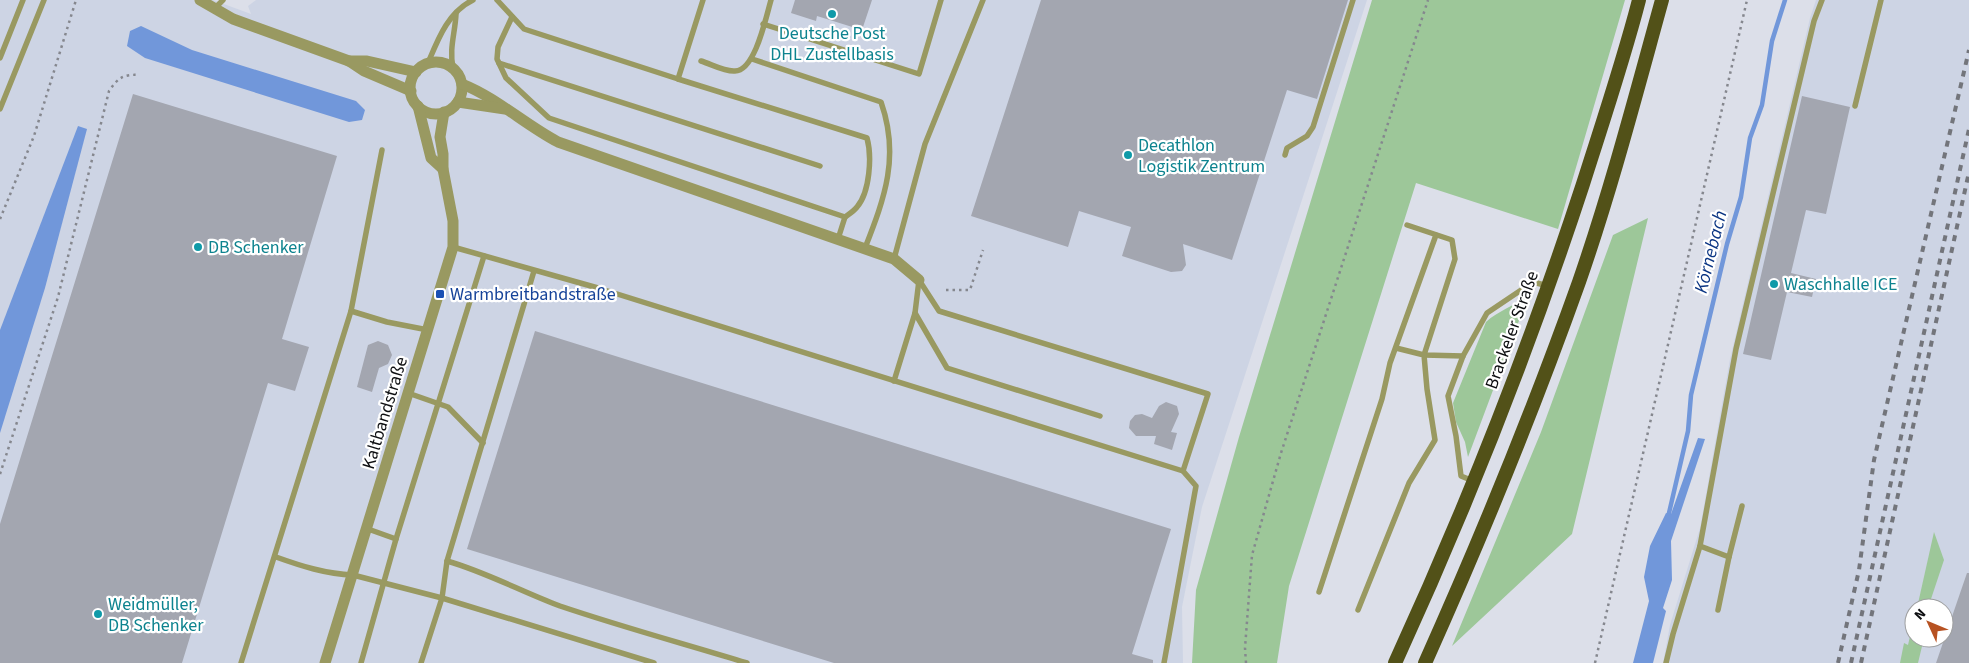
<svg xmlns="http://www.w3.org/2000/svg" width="1969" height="663" font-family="'Source Sans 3',sans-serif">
	<rect width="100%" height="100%" fill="#dcdfe9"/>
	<!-- built -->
	<g fill="#cdd4e4" fill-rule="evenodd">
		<polygon points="0,0 213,0 251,14 248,6 256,0 1367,0 1202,507 1182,607 1183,663 0,663"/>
		<path d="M1816,0H1969V663H1663L1670,625L1700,528L1730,359L1810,18ZM1914,608H1944V638H1914Z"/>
	</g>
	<!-- green -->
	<g fill="#9dc799">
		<polygon points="1372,0 1625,0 1558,229 1416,183 1289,586 1277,663 1192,663 1196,590 1239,437"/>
		<polygon points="1648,218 1572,534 1452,646 1541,432 1613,235"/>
		<path d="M1529,294L1468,457L1465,442L1456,422L1453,403L1486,322C1499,310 1516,306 1529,294Z"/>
		<polygon points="1934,532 1944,560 1928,608 1917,608"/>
		<polygon points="1914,619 1914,638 1924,638 1918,663 1900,663 1904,643 1908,645"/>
	</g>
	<!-- water -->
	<g fill="#7197da">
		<polygon points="141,26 192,50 356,101 365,110 362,120 349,122 145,58 127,46 130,31"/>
		<polygon points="78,126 87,129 45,288 0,433 0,330"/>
		<polygon points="1698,438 1705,439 1671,541 1672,580 1663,608 1666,611 1653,663 1633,663 1649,601 1644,577 1650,546 1666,513 1671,514"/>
	</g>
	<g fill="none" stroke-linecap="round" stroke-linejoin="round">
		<!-- stream -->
		<polyline stroke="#7197da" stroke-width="4.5" points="1669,513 1688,431 1691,395 1727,244 1741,197 1750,138 1762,105 1772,41 1785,0"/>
	</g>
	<!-- building -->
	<g fill="#a3a6b0">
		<polygon points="795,0 872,0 862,30 817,16 816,21 791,13"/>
		<polygon points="1041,0 1348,0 1317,99 1287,90 1232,260 1183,244 1186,265 1182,271 1171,272 1122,256 1131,227 1079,211 1068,247 971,216"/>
		<polygon points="133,94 337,156 282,339 309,347 295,391 268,383 182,663 0,663 0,524"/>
		<polygon points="1802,96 1850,107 1826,214 1806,210 1791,273 1816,279 1812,297 1787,292 1771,360 1743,354"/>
		<polygon points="535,331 1171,529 1132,654 1153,660 1153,663 834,663 467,549"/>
		<polygon points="378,341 388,345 392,355 388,364 379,368 372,392 357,387 368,345"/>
		<polygon points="1166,402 1177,406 1179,414 1171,432 1177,433 1172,450 1154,444 1156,436 1136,436 1129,428 1130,421 1135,415 1142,414 1152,418 1159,406"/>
		<polygon points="1967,573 1969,573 1969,663 1936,663"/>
	</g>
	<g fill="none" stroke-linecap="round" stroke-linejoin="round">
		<!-- path -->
		<g stroke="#85878e" stroke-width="2.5" stroke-dasharray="2.5 4" stroke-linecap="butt">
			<polyline points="0,219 34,136 76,0"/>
			<polyline points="946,290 970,290 983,250"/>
			<path d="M0,474L58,297L109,91C118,78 123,74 139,75"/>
			<polyline points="1246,663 1245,648 1252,555 1281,453 1428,0"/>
			<polyline points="1595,663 1747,0"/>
		</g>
		<!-- service -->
		<g stroke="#999961" stroke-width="5.5">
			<polyline points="497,0 524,29 678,79 703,0"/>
			<polyline points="214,9 223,0"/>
			<path d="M512,17L498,47L497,59L506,78L549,118L845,217C849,214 854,211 857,207C870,192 872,156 867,138L678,79"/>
			<polyline points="763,24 919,74 941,0"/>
			<polyline points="0,58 23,0"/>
			<path d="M752,59L881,102C900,156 885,197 865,248"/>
			<path d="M701,61C711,64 725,72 735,71C755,71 766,17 771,0"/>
			<path d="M428,63C438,39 448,12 473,0"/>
			<polyline points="499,63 820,166"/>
			<path d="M453,68C449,48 455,34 456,14"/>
			<polyline points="1855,106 1881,0"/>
			<polyline points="0,109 44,0"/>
			<polyline points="1285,155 1287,148 1307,136 1313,127 1353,0"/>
			<polyline points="1407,225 1452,240 1455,259 1424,355 1463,356"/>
			<polyline points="838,239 845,217"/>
			<polyline points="453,247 598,288 1183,471"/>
			<polyline points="894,259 925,144 983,0"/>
			<polyline points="919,280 939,311 1208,394 1183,471 1196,486 1164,663"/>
			<polyline points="919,280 915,313 947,368 1100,416"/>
			<polyline points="351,311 387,322 428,330"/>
			<polyline points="894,381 915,313"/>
			<polyline points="408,393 448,407 483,443"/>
			<polyline points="1473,481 1461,476 1456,436 1448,396 1463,356 1487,313 1533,282 1548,286"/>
			<polyline points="368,529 396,539"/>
			<polyline points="1700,546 1729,557 1718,610"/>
			<path d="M276,557C301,566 326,574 353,575L442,598L654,663"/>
			<polyline points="1729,557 1742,506"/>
			<path d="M447,561C486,572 522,592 560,606C622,627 685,644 747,663"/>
			<polyline points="1319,592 1382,399 1390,363 1436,235"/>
			<polyline points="1358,610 1409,483 1435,440 1427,389 1424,355 1396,348"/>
			<polyline points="241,663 351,311 382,150"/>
			<polyline points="361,663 396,539 484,256"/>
			<polyline points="421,663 442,598 447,561 534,271"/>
			<polyline points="1666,663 1673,634 1700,546 1736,349 1814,21 1822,0"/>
		</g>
		<!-- minor -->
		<g stroke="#999961" stroke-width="11">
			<polyline points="200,0 233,19 349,61 364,71 411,91"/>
			<polyline points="349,61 367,61 416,72"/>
			<circle cx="436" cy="88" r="26"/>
			<path d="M462,84C497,98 524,124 558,142L894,259L919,280"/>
			<polyline points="458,102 505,109"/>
			<polyline points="418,106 431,158 443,169"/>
			<polyline points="325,663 453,247 453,221 443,169 443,154 440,137 444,112"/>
		</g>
		<!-- trunk -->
		<g stroke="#525118" stroke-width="14">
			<path d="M1395,663C1467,506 1529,349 1583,184C1602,124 1623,62 1639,0"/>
			<path d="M1425,663C1481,538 1533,411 1579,282C1611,190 1636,94 1662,0"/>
		</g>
		<!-- rail -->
		<g stroke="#73757b" stroke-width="4" stroke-dasharray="6 6" stroke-linecap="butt">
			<polyline points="1838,663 1859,570 1874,460 1969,50"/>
			<polyline points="1851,663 1969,129"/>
			<polyline points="1861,663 1969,172"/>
		</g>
	</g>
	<!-- markers -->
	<g fill="#0f9aa8" stroke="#fff" stroke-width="2">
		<circle cx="832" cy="14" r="5"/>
		<circle cx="1128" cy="155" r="5"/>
		<circle cx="198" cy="247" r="5"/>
		<circle cx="1774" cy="284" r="5"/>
		<circle cx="98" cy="614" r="5"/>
	</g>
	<rect fill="#1a4fb4" stroke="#fff" stroke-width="2" x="435" y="289" width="10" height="10" rx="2.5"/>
	<g text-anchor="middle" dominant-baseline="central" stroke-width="4.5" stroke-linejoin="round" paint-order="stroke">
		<!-- culture labels -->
		<g font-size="18" fill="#0d838f" stroke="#fff" text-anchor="start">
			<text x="832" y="33" text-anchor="middle">Deutsche Post<tspan x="832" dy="21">DHL Zustellbasis</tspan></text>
			<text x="1138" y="145">Decathlon<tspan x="1138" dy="21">Logistik Zentrum</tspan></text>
			<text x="208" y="247">DB Schenker</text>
			<text x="1784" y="284">Waschhalle ICE</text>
			<text x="108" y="604">Weidmüller,<tspan x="108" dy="21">DB Schenker</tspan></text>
		</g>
		<!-- transit labels -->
		<g font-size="18" fill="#164399" stroke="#fff" text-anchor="start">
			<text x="450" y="294">Warmbreitbandstraße</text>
		</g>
		<!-- street labels -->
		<g font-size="18" fill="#0d0e11" stroke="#fff">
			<text transform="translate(1512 330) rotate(-70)">Brackeler Straße</text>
			<text transform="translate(385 413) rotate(-73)">Kaltbandstraße</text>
		</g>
		<!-- water labels -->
		<g font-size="19" font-style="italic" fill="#0b3583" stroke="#fff">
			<text transform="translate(1711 252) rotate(-76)">Körnebach</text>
		</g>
	</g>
	<!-- north arrow -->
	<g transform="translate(1929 623) rotate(314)"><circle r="24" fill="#ffffff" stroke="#9e9fa0"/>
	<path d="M0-4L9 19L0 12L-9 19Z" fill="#b75222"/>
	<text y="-8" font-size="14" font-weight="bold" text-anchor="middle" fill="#0d0e11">N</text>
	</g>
</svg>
